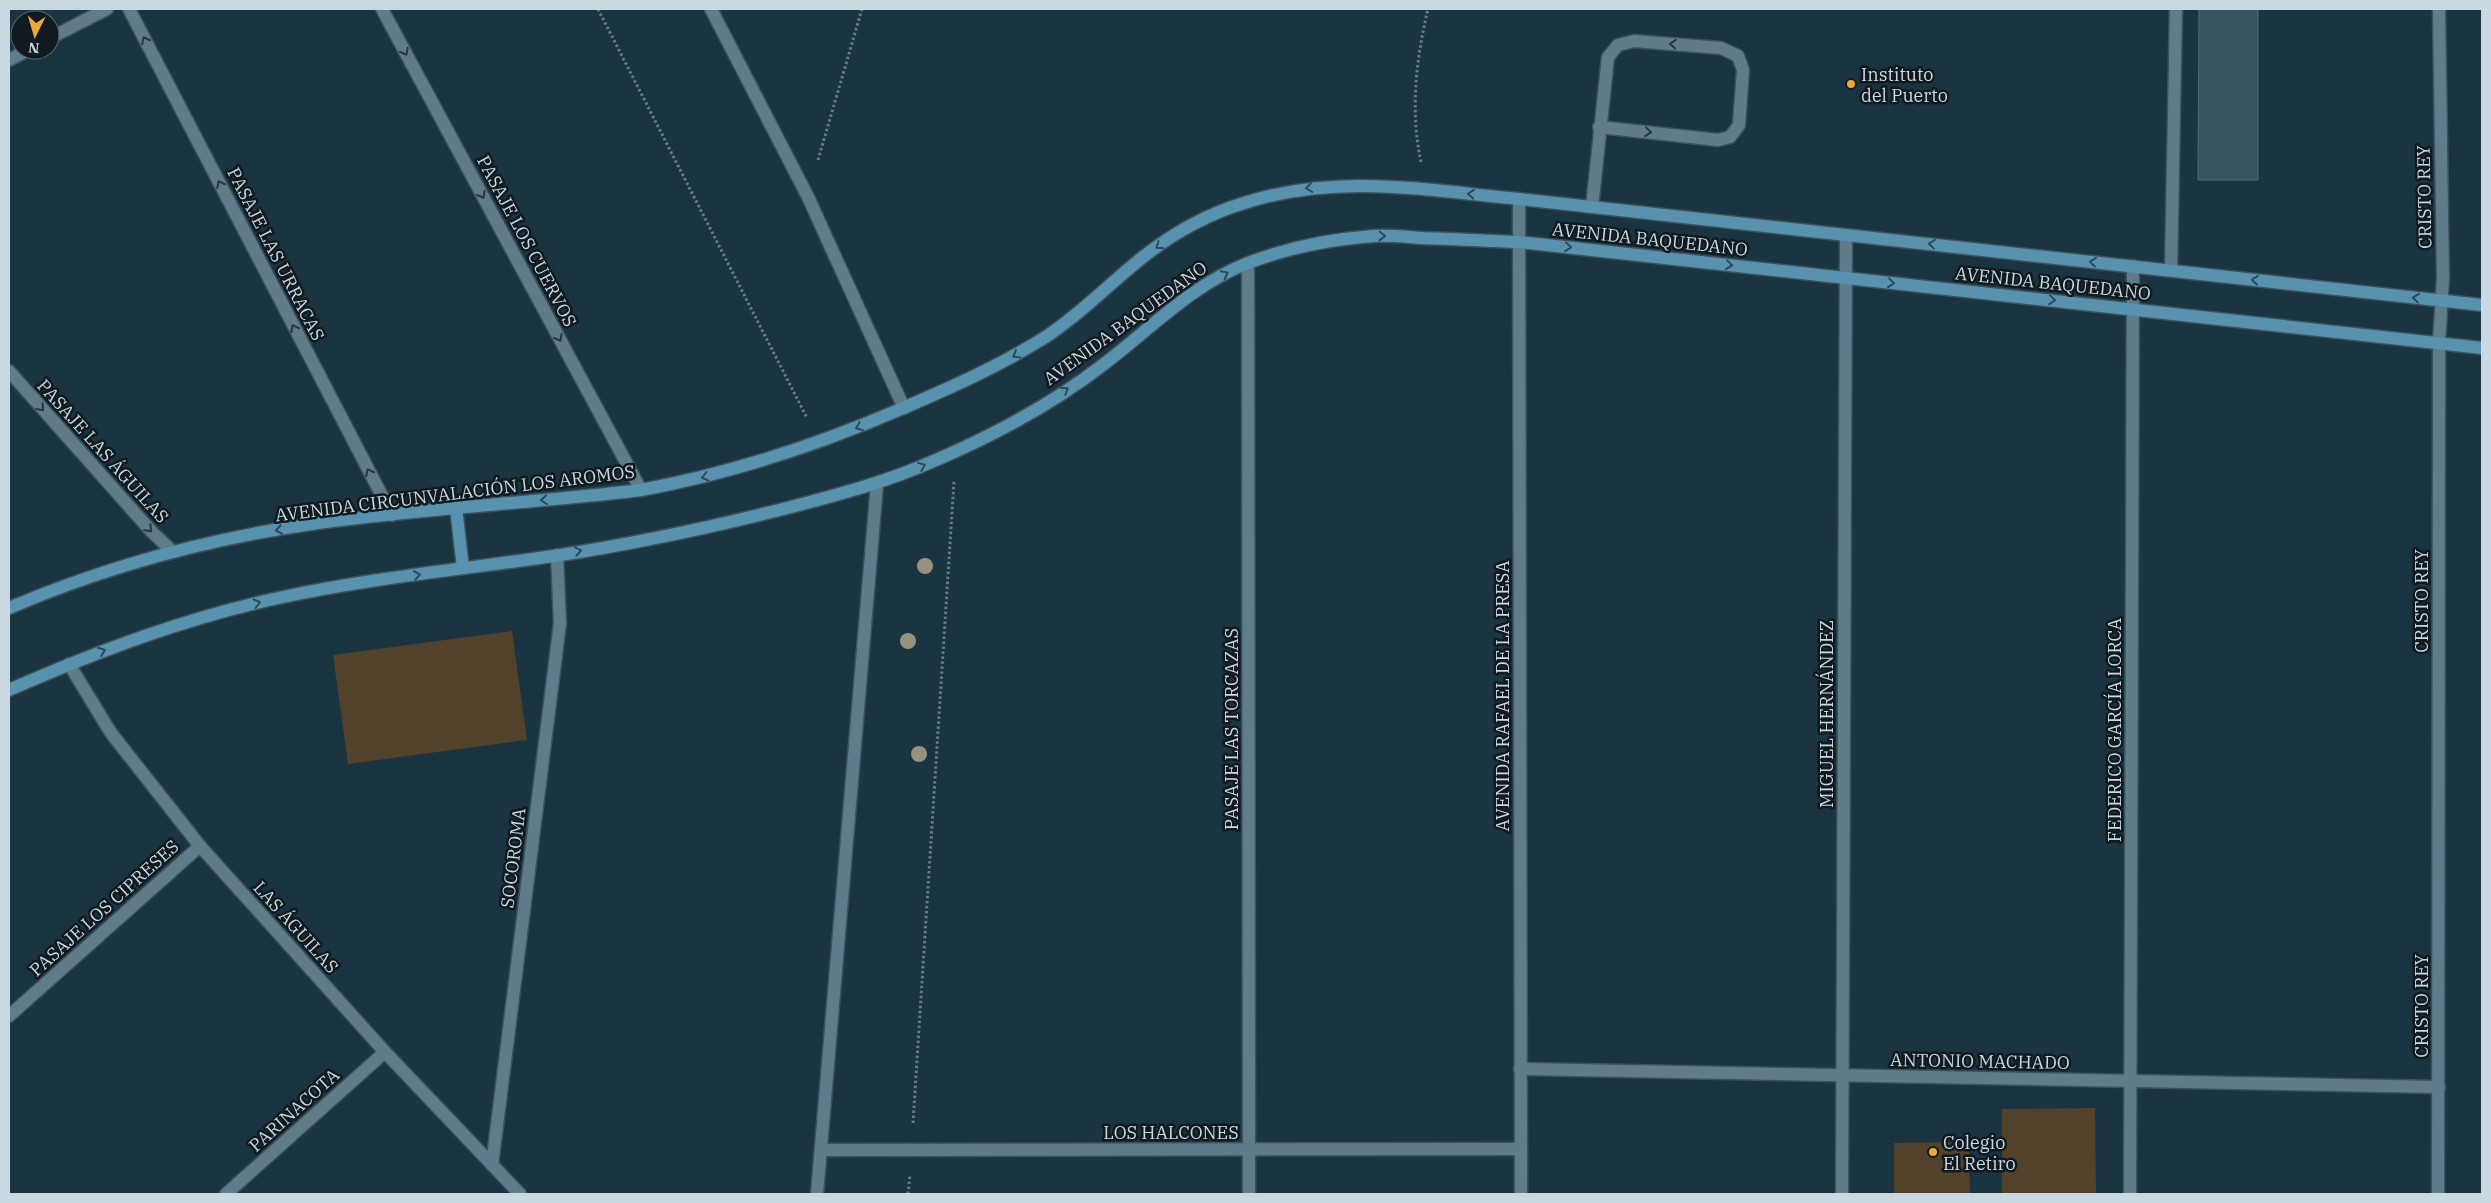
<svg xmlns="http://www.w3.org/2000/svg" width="2491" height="1203" font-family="'IBM Plex Serif',serif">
	<rect width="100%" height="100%" fill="#1b3441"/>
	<!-- green -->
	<g fill="#52412b">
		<polygon points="512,631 527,740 348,764 333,655"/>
		<polygon points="2095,1108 2096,1194 2002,1194 2002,1109"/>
		<polygon points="1969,1142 1970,1194 1894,1194 1894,1143"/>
	</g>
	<!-- building -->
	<polygon fill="#385260" stroke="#526d7c" points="2199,9 2258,9 2258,180 2198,180"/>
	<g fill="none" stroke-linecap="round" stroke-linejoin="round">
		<!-- minor casing -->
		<g stroke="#3b515c" stroke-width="15">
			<g id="minor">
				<polyline points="129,9 392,515"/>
				<polyline points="382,9 641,490"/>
				<polyline points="711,9 808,197 904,408"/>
				<polyline points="50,38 107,9"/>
				<polyline points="9,60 28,50"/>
				<polyline points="1519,199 1521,1194"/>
				<polyline points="1592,207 1608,57 1618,45 1634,41 1721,48 1738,56 1743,70 1739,125 1730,137 1718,140 1599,127"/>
				<polyline points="1248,263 1249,1194"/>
				<polyline points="2171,270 2176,9"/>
				<polyline points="9,371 151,531 173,552"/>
				<polyline points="69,664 111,733 200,846 385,1052 520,1194"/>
				<polyline points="9,1016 200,846"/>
				<polyline points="1520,1069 2439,1087"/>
				<polyline points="821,1150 1521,1149"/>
				<polyline points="492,1165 560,623 557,555"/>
				<polyline points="226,1194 385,1052"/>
				<polyline points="817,1194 877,484"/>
				<polyline points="1842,1194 1846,235"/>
				<polyline points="2130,1194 2133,266"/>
				<polyline points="2438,1194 2439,343 2443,278 2439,9"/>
			</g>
		</g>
		<!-- major casing -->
		<g stroke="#3b515c" stroke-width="15">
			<g id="major">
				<polyline points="456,508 463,568"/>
				<path d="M9,608C107,566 212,538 318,523C425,508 534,503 641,490C733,473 815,446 901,409C952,387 1000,366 1047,336C1082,313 1110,283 1143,257C1172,234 1208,214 1244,203C1338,173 1424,190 1519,199L2482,305"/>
				<path d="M9,690C98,651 188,617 283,597C372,578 464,569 554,556C633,544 713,527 791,507C841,494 889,481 936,460C994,435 1054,403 1104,364C1150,329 1193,284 1248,263C1287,248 1332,239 1374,236C1390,235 1407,237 1422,238C1455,239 1487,241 1519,242L2482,348"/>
			</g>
		</g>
		<!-- path -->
		<g stroke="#677b87" stroke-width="3" stroke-dasharray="2.5 2.5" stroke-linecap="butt">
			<polyline points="598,9 807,418"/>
			<polyline points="818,160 862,9"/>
			<path d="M1421,162C1410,111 1416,59 1428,9"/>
			<polyline points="913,1123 954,481"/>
			<polyline points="908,1194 910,1175"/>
		</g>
		<!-- minor -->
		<use href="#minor" stroke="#607b8a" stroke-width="12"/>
		<!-- major -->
		<use href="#major" stroke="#5992af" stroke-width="12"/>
	</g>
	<!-- trees -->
	<g fill="#979180">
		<circle cx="925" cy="566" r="8"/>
		<circle cx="908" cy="641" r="8"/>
		<circle cx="919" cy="754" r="8"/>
	</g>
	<!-- one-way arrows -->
	<defs><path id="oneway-chevron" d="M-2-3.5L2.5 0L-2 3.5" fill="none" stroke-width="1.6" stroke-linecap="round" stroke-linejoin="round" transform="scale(1.25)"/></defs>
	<g stroke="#283740">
		<use href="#oneway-chevron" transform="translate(145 40) rotate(-117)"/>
		<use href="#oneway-chevron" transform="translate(1673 44) rotate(-175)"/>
		<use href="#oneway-chevron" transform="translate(405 52) rotate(62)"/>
		<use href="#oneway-chevron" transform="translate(1648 132) rotate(6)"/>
		<use href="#oneway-chevron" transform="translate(220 184) rotate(-117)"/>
		<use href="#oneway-chevron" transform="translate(482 195) rotate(62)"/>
		<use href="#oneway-chevron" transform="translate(294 328) rotate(-117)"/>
		<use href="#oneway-chevron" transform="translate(559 338) rotate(62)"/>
		<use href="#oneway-chevron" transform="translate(41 408) rotate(48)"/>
		<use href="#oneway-chevron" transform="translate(369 472) rotate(-117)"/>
		<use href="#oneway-chevron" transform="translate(149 529) rotate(46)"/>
	</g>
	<g stroke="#2d4a59">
		<use href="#oneway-chevron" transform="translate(1309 188) rotate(171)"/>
		<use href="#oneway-chevron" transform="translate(1471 194) rotate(-175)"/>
		<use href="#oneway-chevron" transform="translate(1382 236) rotate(1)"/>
		<use href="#oneway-chevron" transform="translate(1932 244) rotate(-174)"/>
		<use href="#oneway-chevron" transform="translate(1159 246) rotate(145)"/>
		<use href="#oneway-chevron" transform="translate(1568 247) rotate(6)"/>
		<use href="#oneway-chevron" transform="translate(2093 262) rotate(-174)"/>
		<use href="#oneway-chevron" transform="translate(1729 265) rotate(6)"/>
		<use href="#oneway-chevron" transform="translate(1225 274) rotate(-26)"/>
		<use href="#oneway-chevron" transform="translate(2255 280) rotate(-174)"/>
		<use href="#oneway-chevron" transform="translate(1891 283) rotate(6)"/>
		<use href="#oneway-chevron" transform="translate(2416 298) rotate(-174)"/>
		<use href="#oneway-chevron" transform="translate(2052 300) rotate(6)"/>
		<use href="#oneway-chevron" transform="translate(1016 355) rotate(149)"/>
		<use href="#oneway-chevron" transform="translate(1065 390) rotate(-33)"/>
		<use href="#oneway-chevron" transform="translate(859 427) rotate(158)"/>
		<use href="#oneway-chevron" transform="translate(922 466) rotate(-22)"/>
		<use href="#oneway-chevron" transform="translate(705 477) rotate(166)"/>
		<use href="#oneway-chevron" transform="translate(544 500) rotate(175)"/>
		<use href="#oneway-chevron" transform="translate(279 530) rotate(170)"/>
		<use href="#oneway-chevron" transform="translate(578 551) rotate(-10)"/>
		<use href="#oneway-chevron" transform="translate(417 575) rotate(-8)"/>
		<use href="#oneway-chevron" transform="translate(257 603) rotate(-14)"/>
		<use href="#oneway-chevron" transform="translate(102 651) rotate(-21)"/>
	</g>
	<!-- markers -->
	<g fill="#eda83c" stroke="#101a20" stroke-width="2">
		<circle cx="1851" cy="84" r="5"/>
		<circle cx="1933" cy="1152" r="5"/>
	</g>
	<g text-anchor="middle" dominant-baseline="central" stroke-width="5" stroke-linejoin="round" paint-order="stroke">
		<!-- poi labels -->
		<g font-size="18" fill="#cad8e1" stroke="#101a20" text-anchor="start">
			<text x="1861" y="74">Instituto<tspan x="1861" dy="21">del Puerto</tspan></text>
			<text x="1943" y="1142">Colegio<tspan x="1943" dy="21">El Retiro</tspan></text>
		</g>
		<!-- street labels -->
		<g font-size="18" fill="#cad8e1" stroke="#101a20">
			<text transform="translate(2424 197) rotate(-91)">CRISTO REY</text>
			<text transform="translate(1650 239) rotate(6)">AVENIDA BAQUEDANO</text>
			<text transform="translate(527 241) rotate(62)">PASAJE LOS CUERVOS</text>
			<text transform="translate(276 254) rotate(63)">PASAJE LAS URRACAS</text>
			<text transform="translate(2053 283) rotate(6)">AVENIDA BAQUEDANO</text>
			<text transform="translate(1125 323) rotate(-36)">AVENIDA BAQUEDANO</text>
			<text transform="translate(103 451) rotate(48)">PASAJE LAS ÁGUILAS</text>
			<text transform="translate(455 493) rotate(-7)">AVENIDA CIRCUNVALACIÓN LOS AROMOS</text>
			<text transform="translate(2421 601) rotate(-90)">CRISTO REY</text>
			<text transform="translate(1502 696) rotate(-90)">AVENIDA RAFAEL DE LA PRESA</text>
			<text transform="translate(1826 714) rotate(-90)">MIGUEL HERNÁNDEZ</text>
			<text transform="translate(1231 729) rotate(-90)">PASAJE LAS TORCAZAS</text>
			<text transform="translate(2114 730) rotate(-90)">FEDERICO GARCÍA LORCA</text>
			<text transform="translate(513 858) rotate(-83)">SOCOROMA</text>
			<text transform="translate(104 908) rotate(-42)">PASAJE LOS CIPRESES</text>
			<text transform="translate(296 927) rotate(48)">LAS ÁGUILAS</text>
			<text transform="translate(2421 1006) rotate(-90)">CRISTO REY</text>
			<text transform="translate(1980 1061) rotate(1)">ANTONIO MACHADO</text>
			<text transform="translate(294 1110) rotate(-42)">PARINACOTA</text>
			<text x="1171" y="1132">LOS HALCONES</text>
		</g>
	</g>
	<!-- border -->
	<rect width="2491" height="1203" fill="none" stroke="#cad8e1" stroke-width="20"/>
	<!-- north arrow -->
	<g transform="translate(35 35) rotate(185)"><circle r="24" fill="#101a20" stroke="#5a666d"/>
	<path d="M0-4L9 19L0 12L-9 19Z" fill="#eda83c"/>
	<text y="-8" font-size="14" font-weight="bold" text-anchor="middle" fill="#cad8e1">N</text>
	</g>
</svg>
